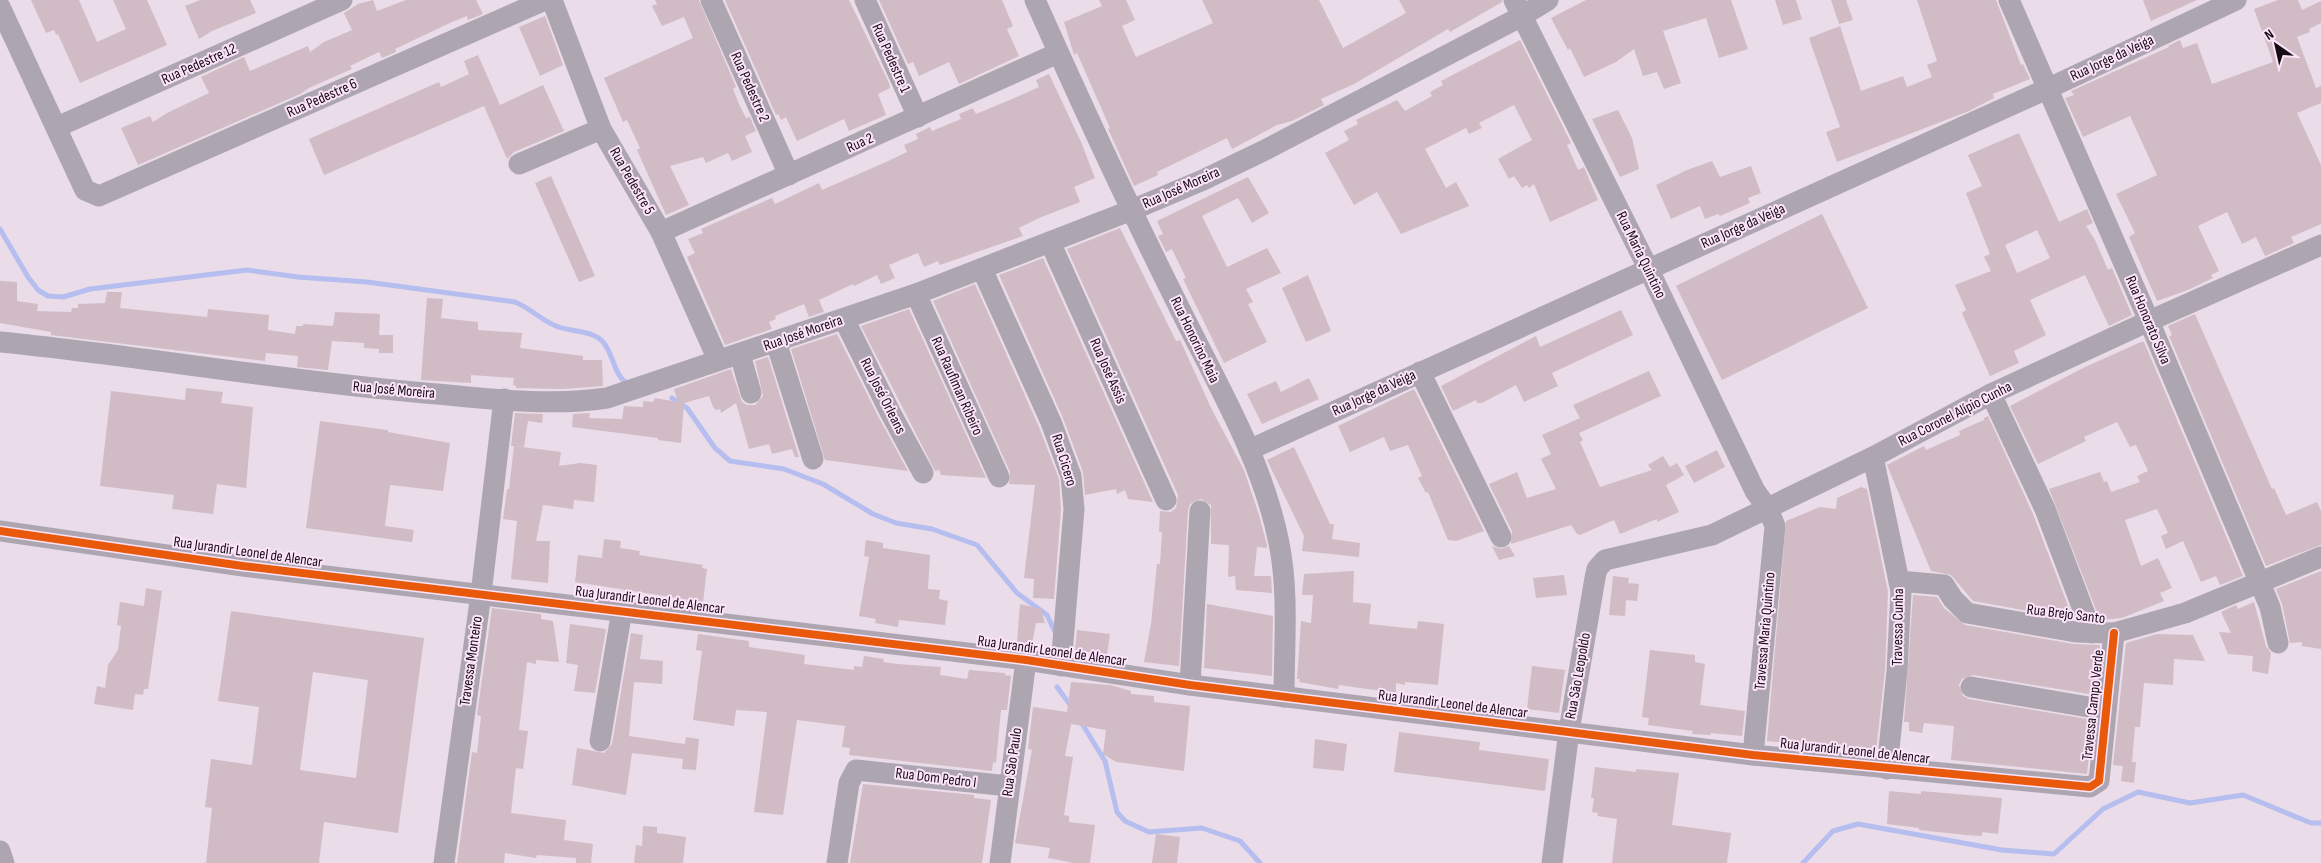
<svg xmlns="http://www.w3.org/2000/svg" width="2321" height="863" font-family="'Sofia Sans Condensed',sans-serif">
	<rect width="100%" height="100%" fill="#eadce8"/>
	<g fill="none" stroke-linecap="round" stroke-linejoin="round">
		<!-- stream -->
		<g stroke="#b6bdef" stroke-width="5">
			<path d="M0,229L28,277L38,290L48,296L63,297L90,289L247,270L298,277L367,282L515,302C530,308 541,320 556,326C570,332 593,330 603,342C614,354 614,378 629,384"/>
			<polyline points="672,398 687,408 715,448 730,461 784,469 823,484 873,514 896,523 932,529 977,545 1017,593 1047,615 1055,632"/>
			<polyline points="1057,687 1071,706"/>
			<polyline points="1081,722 1105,761 1117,812 1125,821 1149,832 1202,828 1240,841 1260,863"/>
			<polyline points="1803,863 1833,831 1858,824 2002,850 2054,854 2103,809 2138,792 2190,803 2243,795 2311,823 2321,823"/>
		</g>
	</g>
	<!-- building -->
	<g fill="#d1bcc6" fill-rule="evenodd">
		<polygon points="31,0 79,0 97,42 126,29 113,0 147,0 167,45 80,83 58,34 56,35 54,30 46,33"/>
		<polygon points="200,0 250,0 256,13 212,31 199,39 185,6"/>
		<polygon points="373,0 377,11 406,0 476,0 483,14 468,20 467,16 452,22 395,49 396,52 382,58 379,52 350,66 352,69 309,88 300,94 138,165 121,128 150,116 153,122 167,113 209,93 201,77 244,57 250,71 308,46 310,52 324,42 352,30 344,13 358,4"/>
		<polygon points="655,0 699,0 736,87 733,89 739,104 746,118 750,117 756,131 745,136 752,152 732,161 728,153 706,163 703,157 670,166 689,205 666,215 637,150 640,148 627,120 623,122 604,78 693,38 684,17 662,26 652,6 657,4"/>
		<polygon points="725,0 849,0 889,83 890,88 878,94 886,115 849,131 844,119 797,141 786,117 781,120 778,114 776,115"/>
		<polygon points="879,0 1002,0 1013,26 1007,29 1019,56 959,84 949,62 919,76 913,62 908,64"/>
		<polygon points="1099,0 1126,0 1135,20 1122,26 1136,57 1213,23 1202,0 1319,0 1343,48 1406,13 1399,0 1502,0 1502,2 1450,32 1448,29 1354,84 1321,99 1324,105 1292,121 1277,125 1232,149 1227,138 1157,172 1158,175 1134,186 1108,129 1110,128 1077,53 1074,55 1064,22 1102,6"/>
		<polygon points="1586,0 1731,0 1748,49 1719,58 1706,18 1663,31 1681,83 1664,89 1657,72 1643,76 1634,49 1616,62 1584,77 1570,48 1568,50 1551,18"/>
		<polygon points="1775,0 1796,0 1802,19 1783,25"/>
		<polygon points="1831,0 1846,0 1853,20 1839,24"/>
		<polygon points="1917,0 1996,0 2021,65 2023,64 2030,79 1993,94 1994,98 1969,111 1837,162 1826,132 1840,127 1809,38 1840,26 1861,91 1903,76 1907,87 1932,77 1927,65 1937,61"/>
		<polygon points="2143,0 2197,0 2151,21"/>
		<polygon points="2278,0 2298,0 2302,10 2321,1 2321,23 2309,29 2310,32 2297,37 2316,88 2321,86 2321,103 2297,113 2321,165 2321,224 2291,237 2294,243 2265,256 2256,237 2242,244 2227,212 2198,226 2219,271 2211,275 2213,278 2188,290 2157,301 2129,237 2135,233 2116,194 2157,175 2130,116 2083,137 2065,98 2074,95 2071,91 2169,47 2168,46 2180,40 2183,48 2197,43 2212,84 2273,62 2254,9"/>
		<polygon points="545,16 563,65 540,76 519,27"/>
		<polygon points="1520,40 1571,143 1567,145 1578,170 1584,167 1598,200 1550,222 1534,184 1529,188 1527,185 1522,188 1514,176 1509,179 1498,159 1532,140 1514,105 1479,123 1482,128 1469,134 1466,128 1425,149 1446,188 1456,182 1469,206 1401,234 1377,192 1354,205 1325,153 1349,140 1344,131 1358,124 1356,120 1397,100 1405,111 1432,96 1430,92 1443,85 1441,81"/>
		<polygon points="478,55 500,105 543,85 564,131 514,152 507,159 484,106 324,175 309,139 439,82 441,87 469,74 464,61"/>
		<polygon points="1049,74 1081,142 1095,178 1074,187 1080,202 1039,218 1019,228 1023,236 940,265 938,261 924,267 918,253 889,265 895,278 881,284 877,275 854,286 853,284 819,300 824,312 809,317 804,304 775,316 776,319 769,322 772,329 725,345 687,257 695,253 688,239 703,233 701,229 772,198 775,204 819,183 822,190 886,162 907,152 904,145 918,139 916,134 930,127 932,131 961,119 959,114 973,108 976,114 1019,96 1039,87 1036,80"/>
		<polygon points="1618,110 1632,138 1639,169 1620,177 1592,119"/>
		<path d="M2019,133L2059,222L2087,209L2093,223L2086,226L2095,240L2108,270L2112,268L2132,315L2109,326L2085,275L2030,300L2046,335L2014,351L2019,363L1990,376L1962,313L1966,310L1955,285L1991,271L1984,257L1990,254L1966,193L1982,186L1968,155ZM2037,230L2050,258L2017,273L2005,245Z"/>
		<polygon points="1712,161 1720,177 1751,166 1761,193 1748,198 1750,203 1720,216 1718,214 1705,219 1700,206 1671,219 1656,185 1687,170"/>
		<polygon points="551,176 595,276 579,282 535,183"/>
		<polygon points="1248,177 1269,213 1252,223 1238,198 1202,216 1227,267 1267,248 1281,273 1246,289 1253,302 1248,304 1267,342 1224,363 1183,279 1186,278 1172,249 1166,252 1158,236 1163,234 1157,221"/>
		<polygon points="1822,214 1868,308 1722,380 1676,286"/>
		<polygon points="1120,228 1176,341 1180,340 1213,412 1244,470 1259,515 1267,545 1267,548 1257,547 1254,576 1271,576 1272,593 1236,590 1235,576 1228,577 1229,545 1211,544 1211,505 1201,499 1190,504 1188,510 1179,666 1144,662 1151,624 1157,564 1160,564 1162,532 1159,532 1160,511 1171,512 1176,508 1178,495 1067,249"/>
		<polygon points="1043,258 1153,502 1128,499 1125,490 1117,494 1116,489 1085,495 1083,472 1063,418 999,275"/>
		<polygon points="1308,275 1331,331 1306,342 1282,288"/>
		<polygon points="0,281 17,282 17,301 38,304 37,311 71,312 72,308 78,308 78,304 105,303 107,292 122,292 120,308 207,317 208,309 269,315 268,330 295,334 296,326 303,326 303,324 333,326 335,312 380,314 379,335 393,335 393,353 379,353 379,349 364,348 364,343 332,341 328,370 297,367 298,356 266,353 265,361 51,335 51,332 0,323"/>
		<polygon points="975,284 1039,427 1059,479 1061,509 1054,599 1033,598 1034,579 1024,578 1035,485 1009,484 1010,472 933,301"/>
		<polygon points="427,298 443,299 441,318 478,322 478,330 522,333 520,348 583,356 583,360 602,360 603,386 562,389 516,388 516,386 513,385 514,378 471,375 471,383 421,380"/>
		<polygon points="909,309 986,478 941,475 939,470 935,471 861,326"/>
		<polygon points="1621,310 1633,335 1552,373 1558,386 1524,402 1516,385 1482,403 1477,403 1476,400 1453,411 1441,386 1536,336 1540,347"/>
		<polygon points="2195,314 2272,489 2274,488 2286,515 2317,502 2321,511 2321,545 2266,566 2169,336 2172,335 2168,326"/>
		<polygon points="837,334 879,418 908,471 825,460 791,349"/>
		<polygon points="2141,342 2144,342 2243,576 2220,585 2216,576 2201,582 2183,541 2166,549 2161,536 2168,533 2157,509 2125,520 2141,566 2158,558 2172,588 2160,593 2164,601 2122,618 2100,620 2049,489 2100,472 2104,482 2107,481 2111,492 2140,482 2137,476 2148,471 2136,445 2130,447 2117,422 2084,437 2086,441 2038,464 2010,406 2083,368"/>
		<polygon points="768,357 799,457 795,457 792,449 772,454 769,444 749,449 736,403 721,413 720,409 716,410 713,407 709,396 684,403 681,443 658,440 658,438 572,427 573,414 590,413 589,418 622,419 624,406 643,407 643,401 653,402 655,398 678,402 674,389 731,369 742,402 747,405 755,405 763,396 755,361"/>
		<polygon points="1649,371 1661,396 1579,433 1583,440 1580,442 1600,487 1652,470 1648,465 1663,456 1670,467 1677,463 1684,475 1666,485 1679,512 1657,522 1657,519 1620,534 1614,520 1580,535 1577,534 1571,525 1511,544 1512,531 1489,484 1517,472 1527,498 1556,489 1541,459 1551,454 1542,435 1580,418 1573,405"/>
		<polygon points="1309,378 1319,399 1262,424 1247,394 1276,381 1281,392"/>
		<polygon points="186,388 223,392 221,403 253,407 246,488 217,484 213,514 172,509 174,495 100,486 111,391 185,400"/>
		<polygon points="1414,389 1484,531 1456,541 1448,540 1428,492 1426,493 1418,478 1422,476 1408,445 1390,451 1384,437 1350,452 1338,426"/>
		<polygon points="515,413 543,414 542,423 528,421 524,447 511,446"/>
		<polygon points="1988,416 2033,514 2073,619 1973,601 1951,575 1931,571 1887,465 1924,446 1926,450 1960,435 1959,431 1984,420 1984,418"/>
		<polygon points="320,421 388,430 388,432 450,443 443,491 390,485 385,526 414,530 412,542 306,528"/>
		<polygon points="514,446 561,452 559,466 580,463 597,465 594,502 574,500 573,509 543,505 536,541 550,541 548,583 511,579 517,521 503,519 507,489 509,489"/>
		<polygon points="1294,447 1330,524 1334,524 1332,539 1360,543 1359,557 1302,551 1304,536 1267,460"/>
		<polygon points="1717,450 1725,467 1694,483 1685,466"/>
		<polygon points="1861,487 1867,489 1888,592 1885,670 1876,751 1767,741 1786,521 1820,507 1836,509 1837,498"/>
		<polygon points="604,539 621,541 620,548 640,551 639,555 703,565 702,568 707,569 703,602 575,582 578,555 602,558"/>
		<polygon points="866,540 883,543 883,548 930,555 928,589 940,590 939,599 948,601 945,625 899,620 898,627 875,623 876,619 859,616 869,557 864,556"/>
		<polygon points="1492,546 1501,549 1509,546 1515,556 1499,560"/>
		<polygon points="1354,571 1353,602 1371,604 1369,624 1417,629 1418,621 1444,624 1438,685 1405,682 1405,685 1396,683 1396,693 1339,685 1338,689 1299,682 1300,679 1297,679 1301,621 1311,623 1313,595 1302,595 1304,574"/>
		<polygon points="2321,571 2321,649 2302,646 2302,642 2290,643 2282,604 2276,589"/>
		<polygon points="1564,575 1567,595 1536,598 1533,578"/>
		<polygon points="1613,576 1629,578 1628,583 1639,584 1637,601 1626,600 1625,616 1609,615"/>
		<polygon points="146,588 162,591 148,689 144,689 143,695 135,694 133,710 94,704 97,686 105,688 108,665 118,650 121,626 117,625 120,602 144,606"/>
		<polygon points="1913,595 1937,597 1944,608 1965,625 2074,644 2100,645 2095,695 1973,675 1962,679 1959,685 1963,696 1969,699 2093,720 2087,774 1951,760 1954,726 1924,723 1922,733 1909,731 1909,722 1904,722"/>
		<polygon points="2254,602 2266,646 2271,653 2268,674 2252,671 2253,656 2228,654 2219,632 2231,633 2221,612 2236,605 2238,609"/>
		<polygon points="1020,604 1041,609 1045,623 1036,623 1032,644 1017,643"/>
		<polygon points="1207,604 1273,616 1272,676 1204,668"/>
		<polygon points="492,608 541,614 541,619 553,621 559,662 536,660 536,664 527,662 519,730 528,731 523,769 516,768 511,813 566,820 564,840 593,844 591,863 576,863 576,858 537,855 536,858 505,853 504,863 457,863 472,752 477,753 481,716 477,715"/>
		<path d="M231,611L424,638L398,833L324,822L319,863H206L212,808L205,807L211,759L252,765L259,707L218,701ZM313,672L368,680L356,778L300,770Z"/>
		<polygon points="570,624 606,629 595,693 574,691 578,665 566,663"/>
		<polygon points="1077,630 1110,634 1107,655 1075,650"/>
		<polygon points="631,633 643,635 640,659 663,661 662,684 634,682 629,736 685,744 686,737 699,739 696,770 682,769 683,759 632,753 626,795 572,785 577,748 604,753 612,744"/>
		<polygon points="698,634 749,641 749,647 805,655 804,664 854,670 854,666 862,667 864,656 884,659 883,662 897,664 941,667 940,675 967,679 969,670 1005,673 1005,675 1011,676 1007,710 1001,710 996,763 993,762 992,771 849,755 850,748 842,747 845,726 797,720 783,815 754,812 767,712 736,710 734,726 693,720 702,651 696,650"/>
		<polygon points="2157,634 2193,635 2205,661 2174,659 2173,685 2144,683 2140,727 2135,727 2132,762 2136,762 2134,783 2121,781 2123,766 2113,765 2126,643"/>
		<polygon points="1650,650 1695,655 1695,662 1705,664 1700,705 1745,711 1742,736 1711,733 1710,735 1692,734 1693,731 1648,725 1649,718 1642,717"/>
		<polygon points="1532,666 1565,670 1559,713 1527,709"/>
		<polygon points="1071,682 1110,685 1131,691 1131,694 1154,696 1154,702 1190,706 1184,771 1116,762 1103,754 1106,730 1071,724 1065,756 1073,757 1064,815 1069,816 1069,822 1095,825 1090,863 1074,863 1048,858 1050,848 1015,843 1032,750 1028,749 1033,707 1067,712"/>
		<polygon points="1399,732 1480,742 1479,750 1549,759 1545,791 1394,772"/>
		<polygon points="1315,739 1347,744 1344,771 1313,768"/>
		<polygon points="1595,767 1636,772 1636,769 1679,773 1672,825 1731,833 1727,863 1612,863 1617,819 1597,816 1598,813 1592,812 1594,798 1591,798"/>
		<polygon points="863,784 974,795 974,798 991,800 982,863 850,863"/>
		<polygon points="1889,791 1921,794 1921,791 2002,798 1998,834 1982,832 1982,836 1966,835 1919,830 1919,828 1887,824"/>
		<polygon points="643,826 657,827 657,833 686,837 683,863 634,863 636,845 642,846"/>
		<polygon points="1156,834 1180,837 1177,863 1152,863"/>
	</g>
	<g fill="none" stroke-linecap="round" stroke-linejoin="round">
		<!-- minor -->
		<g stroke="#ada6b1" stroke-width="21">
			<polyline points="552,0 601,129 661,232 718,360"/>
			<polyline points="711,0 789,175"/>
			<polyline points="865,0 918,117"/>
			<path d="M1035,0C1080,101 1126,201 1176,301C1214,379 1262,457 1279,543C1289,593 1284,646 1284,697"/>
			<polyline points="1514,0 1648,268 1755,491 1768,509 1775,526 1753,755"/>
			<polyline points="2009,0 2149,321 2270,607 2278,643"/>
			<polyline points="0,7 85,190 99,196 545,0"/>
			<polyline points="57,127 342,0"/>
			<polyline points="519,164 601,129"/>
			<polyline points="661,232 1058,53"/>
			<polyline points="1050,242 1166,500"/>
			<polyline points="982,269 1051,422 1071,476 1074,509 1061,666"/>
			<polyline points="916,294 999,477"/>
			<polyline points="844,319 890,412 923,473"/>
			<path d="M0,342C142,356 283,381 425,393C484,398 548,407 607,398L916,294L1132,210L1203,180L1263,151L1522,16L1548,0"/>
			<polyline points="776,342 813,459"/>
			<polyline points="740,354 751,393"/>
			<polyline points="1420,372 1501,537"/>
			<polyline points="1991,394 2045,509 2092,633"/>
			<polyline points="1249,450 2049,88 2236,0"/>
			<polyline points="1873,457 1901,591 1897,671 1887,769"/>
			<polyline points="0,531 243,566 1026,660 1190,685 1753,755 2090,787 2099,781 2114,633"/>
			<polyline points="1899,581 1944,585 1953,599 1967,613 2076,632 2114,633 2185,613 2321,557"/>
			<polyline points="1190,685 1200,511"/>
			<polyline points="1971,687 2106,710"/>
			<polyline points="600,741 622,610"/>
			<polyline points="0,851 4,863"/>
			<polyline points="444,863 481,594 504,399"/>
			<polyline points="837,863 849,783 856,770 1009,786"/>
			<polyline points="1000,863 1026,660"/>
			<polyline points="1552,863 1569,731 1595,578 1597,569 1605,560 1712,535 1873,457 1991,394 2149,321 2321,245"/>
		</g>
		<!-- cycleway casing -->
		<g stroke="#fde4fa" stroke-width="11">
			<polyline id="cycleway" points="0,531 243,566 1026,660 1190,685 1753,755 2090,787 2099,781 2114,633"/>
		</g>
		<!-- cycleway -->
		<use href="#cycleway" stroke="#e8590c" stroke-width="8"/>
	</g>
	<g text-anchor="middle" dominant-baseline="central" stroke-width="4" stroke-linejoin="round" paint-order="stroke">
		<!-- street labels -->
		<g font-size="15" fill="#150c14" stroke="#fde4fa">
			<text transform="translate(891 58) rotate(66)">Rua Pedestre 1</text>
			<text transform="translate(2112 58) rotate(-25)">Rua Jorge da Veiga</text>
			<text transform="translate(199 64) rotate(-24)">Rua Pedestre 12</text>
			<text transform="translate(750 87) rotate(66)">Rua Pedestre 2</text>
			<text transform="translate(322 98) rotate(-24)">Rua Pedestre 6</text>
			<text transform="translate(860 143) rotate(-24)">Rua 2</text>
			<text transform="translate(632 181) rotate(60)">Rua Pedestre 5</text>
			<text transform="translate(1181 188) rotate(-24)">Rua José Moreira</text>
			<text transform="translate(1743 226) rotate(-24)">Rua Jorge da Veiga</text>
			<text transform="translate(1641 255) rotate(64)">Rua Maria Quintino</text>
			<text transform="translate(2148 320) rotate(67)">Rua Honorato Silva</text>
			<text transform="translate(803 333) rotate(-19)">Rua José Moreira</text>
			<text transform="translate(1195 340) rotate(64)">Rua Honorino Maia</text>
			<text transform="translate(1108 371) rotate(66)">Rua José Assis</text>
			<text transform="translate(957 386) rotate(66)">Rua Rauflman Ribeiro</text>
			<text transform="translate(394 390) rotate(5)">Rua José Moreira</text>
			<text transform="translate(1374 393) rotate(-25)">Rua Jorge da Veiga</text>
			<text transform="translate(883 396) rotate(63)">Rua José Orleans</text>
			<text transform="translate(1955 414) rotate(-27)">Rua Coronel Alípio Cunha</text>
			<text transform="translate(1064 460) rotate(73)">Rua Cicero</text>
			<text transform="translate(248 552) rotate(8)">Rua Jurandir Leonel de Alencar</text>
			<text transform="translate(650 600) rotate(7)">Rua Jurandir Leonel de Alencar</text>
			<text transform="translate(2066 614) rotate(7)">Rua Brejo Santo</text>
			<text transform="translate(1898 627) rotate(-89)">Travessa Cunha</text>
			<text transform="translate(1765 631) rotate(-85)">Travessa Maria Quintino</text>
			<text transform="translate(1052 651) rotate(8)">Rua Jurandir Leonel de Alencar</text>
			<text transform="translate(471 661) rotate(-82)">Travessa Monteiro</text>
			<text transform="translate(1578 676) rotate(-80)">Rua São Leopoldo</text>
			<text transform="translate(1453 704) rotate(7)">Rua Jurandir Leonel de Alencar</text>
			<text transform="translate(2093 705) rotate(-84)">Travessa Campo Verde</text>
			<text transform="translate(1855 751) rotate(6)">Rua Jurandir Leonel de Alencar</text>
			<text transform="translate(1012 762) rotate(-82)">Rua São Paulo</text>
			<text transform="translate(936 778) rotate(7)">Rua Dom Pedro I</text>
		</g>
	</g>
	<!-- north arrow -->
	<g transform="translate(2276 45) rotate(326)" stroke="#fde4fa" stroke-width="4" paint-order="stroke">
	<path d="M0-4L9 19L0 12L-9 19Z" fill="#150c14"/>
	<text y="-8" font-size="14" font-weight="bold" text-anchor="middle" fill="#150c14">N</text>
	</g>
</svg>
